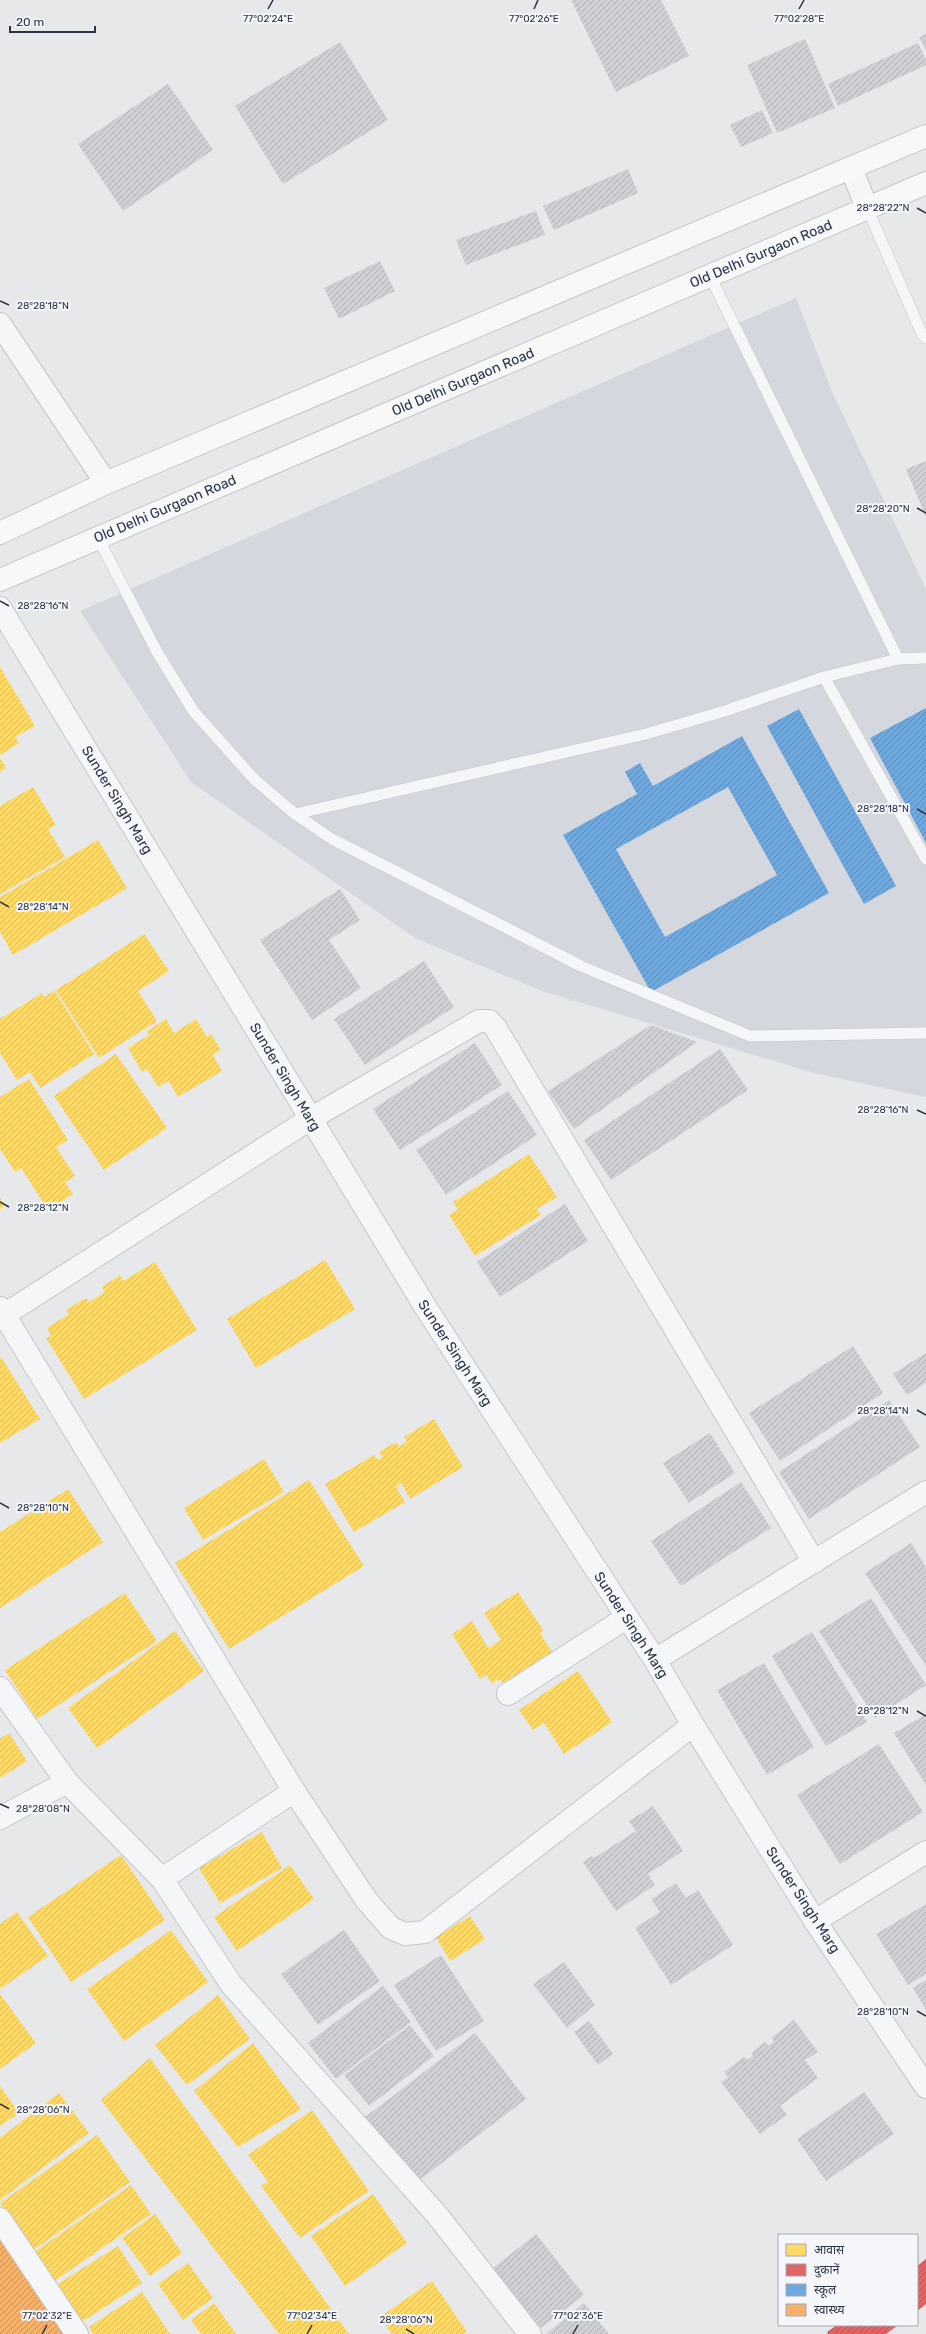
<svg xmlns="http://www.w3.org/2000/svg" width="926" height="2334" font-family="Rubik,'Noto Sans Devanagari',sans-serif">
	<defs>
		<pattern id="homes-hatch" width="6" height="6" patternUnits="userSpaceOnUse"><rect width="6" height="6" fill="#ffd966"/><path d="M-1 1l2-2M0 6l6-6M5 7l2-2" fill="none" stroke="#dbbb5a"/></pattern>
		<pattern id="shops-hatch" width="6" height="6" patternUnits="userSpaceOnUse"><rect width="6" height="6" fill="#e06666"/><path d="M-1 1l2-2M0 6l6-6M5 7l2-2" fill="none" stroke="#b65556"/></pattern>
		<pattern id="schools-hatch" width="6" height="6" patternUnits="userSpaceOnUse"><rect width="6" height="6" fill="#6fa8dc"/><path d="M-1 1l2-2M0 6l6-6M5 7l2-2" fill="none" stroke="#5b8ab4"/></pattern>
		<pattern id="health-hatch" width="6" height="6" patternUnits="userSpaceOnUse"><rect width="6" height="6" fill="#f6b26b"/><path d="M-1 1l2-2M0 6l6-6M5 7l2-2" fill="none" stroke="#c7925a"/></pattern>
		<pattern id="building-hatch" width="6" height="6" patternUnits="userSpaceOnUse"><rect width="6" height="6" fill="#ced0d3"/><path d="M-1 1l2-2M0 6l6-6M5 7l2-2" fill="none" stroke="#b1b3b6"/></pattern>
	</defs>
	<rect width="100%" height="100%" fill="#e6e8ea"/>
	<!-- built -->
	<polygon fill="#d4d7dd" points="796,298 833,394 926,589 926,1097 814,1073 542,991 415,938 191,782 80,611"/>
	<!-- homes -->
	<g fill="url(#homes-hatch)">
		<polygon points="0,667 35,726 15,737 19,743 0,755"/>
		<polygon points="0,758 6,768 0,772"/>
		<polygon points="33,787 56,825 48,829 65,857 0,894 0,806"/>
		<polygon points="98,840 127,888 13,955 0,932 0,897"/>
		<polygon points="144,934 169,971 138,991 157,1021 99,1058 56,990"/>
		<polygon points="55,991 94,1054 40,1088 30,1072 17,1080 0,1053 0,1019 42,993 44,997"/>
		<polygon points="166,1019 174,1033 196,1019 207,1037 211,1034 221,1050 213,1055 222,1071 178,1097 169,1081 158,1087 147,1069 142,1072 128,1048 149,1035 147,1031"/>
		<polygon points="116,1054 167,1128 104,1170 54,1096"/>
		<polygon points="29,1079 68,1140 56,1147 75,1176 65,1182 73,1194 48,1210 21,1168 15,1172 0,1149 0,1097"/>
		<polygon points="529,1154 557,1197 537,1209 541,1215 475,1256 449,1215 458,1210 453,1202"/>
		<polygon points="0,1198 5,1206 0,1209"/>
		<polygon points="325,1260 355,1309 256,1368 227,1319"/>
		<polygon points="155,1262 197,1330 84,1399 46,1338 51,1336 47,1328 69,1314 66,1310 86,1298 89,1302 105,1292 102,1287 120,1275 123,1281"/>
		<polygon points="1,1357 40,1419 0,1443 0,1358"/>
		<polygon points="434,1419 463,1467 410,1499 401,1483 396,1487 405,1502 354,1532 325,1484 374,1455 378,1460 383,1457 379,1452 396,1442 399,1447 407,1442 404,1437"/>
		<polygon points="264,1459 284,1492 203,1540 184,1508"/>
		<polygon points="309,1480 364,1566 229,1649 175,1563"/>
		<polygon points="68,1489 103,1542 0,1608 0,1532"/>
		<polygon points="518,1592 543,1630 540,1633 556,1658 502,1683 500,1679 492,1683 486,1675 480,1679 452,1634 472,1621 488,1648 501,1640 484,1613"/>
		<polygon points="125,1593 157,1641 37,1719 5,1670"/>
		<polygon points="175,1631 204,1671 97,1748 68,1708"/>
		<polygon points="578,1671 612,1722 564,1754 544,1723 533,1730 519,1710"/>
		<polygon points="9,1733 27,1761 0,1778 0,1739"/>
		<polygon points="262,1832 282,1868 220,1903 199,1868"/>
		<polygon points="121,1855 165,1920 71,1982 28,1917"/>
		<polygon points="290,1865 314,1899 237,1951 214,1917"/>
		<polygon points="17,1912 48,1956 0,1989 0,1924"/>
		<polygon points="470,1916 485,1939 450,1961 436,1937"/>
		<polygon points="171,1930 208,1982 124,2041 87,1989"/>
		<polygon points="0,1994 36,2043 0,2069"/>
		<polygon points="218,1995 250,2039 187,2085 155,2045"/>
		<polygon points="253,2043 301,2109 238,2147 194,2091"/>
		<polygon points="150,2058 349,2334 279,2334 101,2100"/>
		<polygon points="1,2087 19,2113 0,2126 0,2088"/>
		<polygon points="59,2093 89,2133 0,2200 0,2138"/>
		<polygon points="312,2110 369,2191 300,2238 261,2186 268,2182 248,2155"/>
		<polygon points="97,2135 130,2182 32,2251 0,2203"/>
		<polygon points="131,2185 151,2214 53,2282 33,2253"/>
		<polygon points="373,2194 407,2243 345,2286 311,2236"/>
		<polygon points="155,2214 182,2253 150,2276 122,2238"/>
		<polygon points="118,2246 142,2283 77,2325 53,2287"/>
		<polygon points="188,2263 213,2298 183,2320 158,2284"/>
		<polygon points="432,2281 467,2332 463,2334 392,2334 380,2317"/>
		<polygon points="142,2292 170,2334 93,2334 89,2327"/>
		<polygon points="214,2303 236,2334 201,2334 191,2320"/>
	</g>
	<!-- shops -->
	<g fill="url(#shops-hatch)">
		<polygon points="926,2259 926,2304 917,2311 917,2266"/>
		<polygon points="837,2325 898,2325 886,2334 828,2334 827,2332"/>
	</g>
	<!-- schools -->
	<g fill="url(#schools-hatch)" fill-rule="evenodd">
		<polygon points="926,708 926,843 870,738"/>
		<polygon points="799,709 896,886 864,904 767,726"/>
		<path d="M742,736L829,893L651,992L563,835L637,794L625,772L640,763L653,786ZM728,787L777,875L665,937L616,849Z"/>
	</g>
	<!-- health -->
	<polygon fill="url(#health-hatch)" points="0,2226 68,2334 0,2334"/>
	<!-- building -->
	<g fill="url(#building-hatch)">
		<polygon points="571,0 661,0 689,56 616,92"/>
		<polygon points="926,34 926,50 919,37"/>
		<polygon points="805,39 835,108 777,133 747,65"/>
		<polygon points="340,42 388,120 283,184 235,106"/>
		<polygon points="918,43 926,60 926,65 838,106 828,84"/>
		<polygon points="168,84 213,150 123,211 78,144"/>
		<polygon points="762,110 773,133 741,147 730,125"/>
		<polygon points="628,169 638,193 554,230 543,206"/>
		<polygon points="536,211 545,235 466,265 456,240"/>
		<polygon points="380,261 395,291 339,319 324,288"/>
		<polygon points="926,461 926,517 906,469"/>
		<polygon points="340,889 360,920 329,940 361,988 312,1020 260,940"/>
		<polygon points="424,961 454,1007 365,1065 334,1019"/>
		<polygon points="651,1025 697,1042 574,1129 548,1091"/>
		<polygon points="475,1043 502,1085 400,1150 373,1109"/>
		<polygon points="720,1049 748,1090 611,1180 584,1140"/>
		<polygon points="508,1091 537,1135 446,1195 416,1150"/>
		<polygon points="565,1204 588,1241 500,1297 477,1262"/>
		<polygon points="853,1346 883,1393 780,1461 749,1413"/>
		<polygon points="926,1353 926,1383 907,1395 893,1374"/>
		<polygon points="889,1400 920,1447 809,1519 779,1472"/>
		<polygon points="710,1433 735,1473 689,1503 663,1463"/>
		<polygon points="741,1482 771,1528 681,1586 651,1541"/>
		<polygon points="911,1543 926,1567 926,1666 865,1573"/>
		<polygon points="871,1598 926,1685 875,1718 819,1631"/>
		<polygon points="812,1632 867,1722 826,1746 772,1656"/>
		<polygon points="764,1663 814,1747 767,1775 717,1690"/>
		<polygon points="926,1714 926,1785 894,1733"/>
		<polygon points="879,1744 923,1812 840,1864 797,1795"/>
		<polygon points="653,1806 683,1851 648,1874 655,1885 616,1911 583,1862 592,1856 594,1858 636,1831 629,1821"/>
		<polygon points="676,1883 686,1898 698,1890 733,1945 671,1985 635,1928 660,1912 651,1899"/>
		<polygon points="926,1904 926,1974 908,1985 876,1934"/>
		<polygon points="344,1930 380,1981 318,2025 281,1974"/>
		<polygon points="441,1955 484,2021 436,2051 394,1985"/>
		<polygon points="564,1962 595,2005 567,2028 533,1984"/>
		<polygon points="926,1980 926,2010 913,1988"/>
		<polygon points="383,1986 411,2022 336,2079 308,2043"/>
		<polygon points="794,2020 818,2052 805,2060 818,2078 780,2106 787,2115 760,2134 721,2082 728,2077 724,2072 744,2057 747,2060 753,2056 751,2053 765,2042 769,2046 774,2041 771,2038"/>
		<polygon points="589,2021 613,2054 598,2065 574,2032"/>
		<polygon points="410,2025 434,2056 369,2106 344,2075"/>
		<polygon points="475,2033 526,2099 414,2184 364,2118"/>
		<polygon points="864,2092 894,2134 826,2181 797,2139"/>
		<polygon points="536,2234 584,2295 541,2328 493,2268"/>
		<polygon points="584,2303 609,2334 548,2334 547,2333"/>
	</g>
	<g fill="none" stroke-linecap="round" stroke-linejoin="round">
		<!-- service casing -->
		<g stroke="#c4c6c8" stroke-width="12">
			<g id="service">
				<polyline points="867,208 922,334 926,338"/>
				<polyline points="710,276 898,659"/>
				<polyline points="98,538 157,652 194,712 255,780 295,814 332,839 581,966 750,1036 926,1033"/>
				<polyline points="824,677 926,859"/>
				<polyline points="295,814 646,734 725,711 824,677 898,659 926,658"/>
			</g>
		</g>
		<!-- minor casing -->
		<g stroke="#c4c6c8" stroke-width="24">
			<g id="minor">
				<polyline points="851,168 867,208"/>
				<polyline points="0,324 106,483"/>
				<polyline points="0,608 426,1308 655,1660 693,1725 815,1921 926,2087"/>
				<polyline points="0,1308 294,1791 367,1901 391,1928 405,1934 425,1932 693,1725"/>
				<polyline points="4,1315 310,1119 479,1021 489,1021 495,1027 814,1562"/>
				<polyline points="655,1660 926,1492"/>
				<polyline points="0,1688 67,1782 162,1879 231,1984 437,2215 530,2334"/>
				<polyline points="508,1694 626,1618"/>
				<polyline points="0,1818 67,1782"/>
				<polyline points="162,1879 294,1791"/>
				<polyline points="815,1921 926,1852"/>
				<polyline points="0,2219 77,2334"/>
			</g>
		</g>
		<!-- secondary casing -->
		<g stroke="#c4c6c8" stroke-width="24">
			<g id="secondary">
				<polyline points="0,533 106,483 926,136"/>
				<polyline points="0,580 926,183"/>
			</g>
		</g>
		<!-- service -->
		<use href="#service" stroke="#f5f6f7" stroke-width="11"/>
		<!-- minor -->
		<use href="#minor" stroke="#f5f6f7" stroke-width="22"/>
		<!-- secondary -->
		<use href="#secondary" stroke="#f8f8f8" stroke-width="22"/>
	</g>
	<!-- ticks -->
	<path fill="none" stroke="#2b3445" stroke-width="1.5" d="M268,9L273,0M534,9L538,0M799,9L804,0M917,208L926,213M0,301L9,305M917,508L926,513M0,601L9,606M917,809L926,814M0,902L9,907M917,1110L926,1114M0,1202L9,1207M917,1410L926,1415M0,1503L9,1508M917,1711L926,1716M0,1804L9,1808M917,2011L926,2016M0,2104L9,2109M406,2329L414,2334M42,2334L47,2325M307,2334L312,2325M573,2334L578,2325"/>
	<g text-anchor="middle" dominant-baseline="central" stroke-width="4" stroke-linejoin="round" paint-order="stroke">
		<!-- street labels -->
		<g font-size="14" fill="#2b3445" stroke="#f4f6f9">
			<text transform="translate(761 254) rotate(-23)">Old Delhi Gurgaon Road</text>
			<text transform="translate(463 382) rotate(-23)">Old Delhi Gurgaon Road</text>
			<text transform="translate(165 509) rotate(-23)">Old Delhi Gurgaon Road</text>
			<text transform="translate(117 800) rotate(59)">Sunder Singh Marg</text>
			<text transform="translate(285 1077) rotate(59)">Sunder Singh Marg</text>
			<text transform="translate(455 1353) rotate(57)">Sunder Singh Marg</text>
			<text transform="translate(631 1625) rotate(57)">Sunder Singh Marg</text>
			<text transform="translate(803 1900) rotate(57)">Sunder Singh Marg</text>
		</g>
	</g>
	<g font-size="10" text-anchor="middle" fill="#2b3445" stroke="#f4f6f9" stroke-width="4" stroke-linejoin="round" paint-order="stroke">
		<text x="268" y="22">77°02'24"E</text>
		<text x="534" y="22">77°02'26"E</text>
		<text x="799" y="22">77°02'28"E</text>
		<text x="883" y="211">28°28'22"N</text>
		<text x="43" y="309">28°28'18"N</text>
		<text x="883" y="512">28°28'20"N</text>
		<text x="43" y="609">28°28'16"N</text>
		<text x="883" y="812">28°28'18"N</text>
		<text x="43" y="910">28°28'14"N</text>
		<text x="883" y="1113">28°28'16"N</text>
		<text x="43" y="1211">28°28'12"N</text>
		<text x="883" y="1414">28°28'14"N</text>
		<text x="43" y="1511">28°28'10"N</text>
		<text x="883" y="1714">28°28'12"N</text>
		<text x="43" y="1812">28°28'08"N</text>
		<text x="883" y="2015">28°28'10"N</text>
		<text x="43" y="2113">28°28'06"N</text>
		<text x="47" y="2319">77°02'32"E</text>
		<text x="312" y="2319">77°02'34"E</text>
		<text x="578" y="2319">77°02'36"E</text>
		<text x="406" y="2323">28°28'06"N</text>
	</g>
	<!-- legend -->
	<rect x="778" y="2234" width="140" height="92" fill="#f4f6f9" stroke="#a4a8b1"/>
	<rect x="786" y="2244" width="20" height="12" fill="#ffd966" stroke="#a4a8b1"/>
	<text x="814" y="2254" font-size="12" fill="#2b3445">आवास</text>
	<rect x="786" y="2264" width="20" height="12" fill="#e06666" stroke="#a4a8b1"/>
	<text x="814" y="2274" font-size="12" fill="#2b3445">दुकानें</text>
	<rect x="786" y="2284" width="20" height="12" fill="#6fa8dc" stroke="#a4a8b1"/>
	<text x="814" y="2294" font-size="12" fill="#2b3445">स्कूल</text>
	<rect x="786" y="2304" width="20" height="12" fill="#f6b26b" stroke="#a4a8b1"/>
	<text x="814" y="2314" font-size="12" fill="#2b3445">स्वास्थ्य</text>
	<!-- scale -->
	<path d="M10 26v6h85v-6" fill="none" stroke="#2b3445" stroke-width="2"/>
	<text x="16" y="26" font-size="12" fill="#2b3445" stroke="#f4f6f9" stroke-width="3" paint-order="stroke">20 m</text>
</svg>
